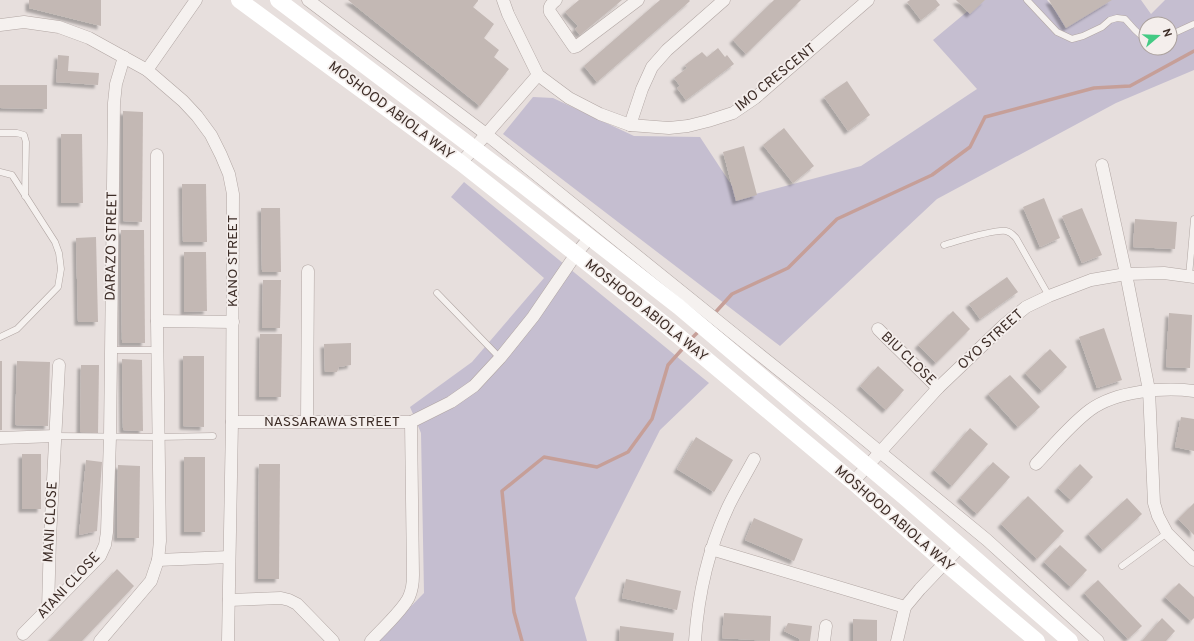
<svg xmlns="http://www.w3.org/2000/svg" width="1194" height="641" font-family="Overpass,sans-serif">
	<defs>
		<filter id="shadow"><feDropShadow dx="-3.5" dy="3.5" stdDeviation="1" flood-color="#0004"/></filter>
	</defs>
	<rect width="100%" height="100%" fill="#e7dfdd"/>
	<!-- green -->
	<g fill="#c5bed0" fill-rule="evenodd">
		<path d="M981,0H1047L1066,24L1102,0H1141L1151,14L1165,0H1194V70L1116,103L937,199L780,346L503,134L533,97L553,98L634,136L700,137L740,198L861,166L977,89L933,40ZM1146,24H1170V48H1146Z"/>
		<polygon points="464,182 709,383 660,430 575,598 587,641 377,641 424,593 421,433 410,407 472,362 544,278 451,197"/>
	</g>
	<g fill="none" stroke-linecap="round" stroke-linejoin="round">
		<!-- stream -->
		<g stroke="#c69f98" stroke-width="3.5">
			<polyline points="713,315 732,294 788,268 837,219 932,175 970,147 985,117 1094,88 1130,86 1194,51"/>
			<polyline points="690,340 700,330"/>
			<polyline points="522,641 514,612 502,491 544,457 597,467 628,452 652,419 668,365 685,346"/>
		</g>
	</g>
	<!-- building -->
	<g fill="#c3b8b4" filter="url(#shadow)">
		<polygon points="29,0 101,0 101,26 29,8"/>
		<polygon points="348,0 478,0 478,1 473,7 494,24 484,38 499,50 494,57 509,69 480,106"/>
		<polygon points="579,0 622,0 580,35 575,29 578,26 565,12"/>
		<polygon points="660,0 689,0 690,1 597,82 584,66"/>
		<polygon points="774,0 801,0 746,54 733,40"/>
		<polygon points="910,0 936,0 940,5 921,20 907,2"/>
		<polygon points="956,0 985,0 970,14"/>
		<polygon points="1049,0 1112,0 1066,28"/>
		<polygon points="718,48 725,57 727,55 734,64 686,100 677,88 680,86 674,78 687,68 685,65 702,52 707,57"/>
		<polygon points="58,55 69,56 68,71 99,73 98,85 56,82"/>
		<polygon points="847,81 870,115 848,131 824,97"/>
		<polygon points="0,85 47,85 47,109 0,108"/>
		<polygon points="123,111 143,112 142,222 123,221"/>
		<polygon points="784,128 814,166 793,183 763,145"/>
		<polygon points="61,134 82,134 83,203 61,203"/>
		<polygon points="744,146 757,195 736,201 723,152"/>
		<polygon points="182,184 206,184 207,242 183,242"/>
		<polygon points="1044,198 1060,238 1040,247 1023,207"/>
		<polygon points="261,208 280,208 281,272 262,272"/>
		<polygon points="1082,208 1102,255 1082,263 1062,216"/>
		<polygon points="1135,219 1177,222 1175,249 1133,247"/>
		<polygon points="121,230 144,230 145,343 122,343"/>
		<polygon points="96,237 98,322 78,322 76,238"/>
		<polygon points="184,252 206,252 207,311 184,312"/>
		<polygon points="1007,277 1018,292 980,319 969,304"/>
		<polygon points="263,280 281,280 280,328 262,328"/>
		<polygon points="953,311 970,329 936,363 918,345"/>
		<polygon points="1169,313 1192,315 1190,368 1166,367"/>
		<polygon points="1104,328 1122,380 1097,388 1079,337"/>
		<polygon points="260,334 282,334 281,397 259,397"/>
		<polygon points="351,343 351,365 339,367 337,372 325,372 324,344"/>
		<polygon points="1050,349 1067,367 1042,391 1025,373"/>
		<polygon points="183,356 204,356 204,427 183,426"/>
		<polygon points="122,359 142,360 143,431 123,430"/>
		<rect x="0" y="361" width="2" height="69"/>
		<polygon points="17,361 50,362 48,426 15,425"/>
		<polygon points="81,365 99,365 98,433 80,432"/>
		<polygon points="878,366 904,390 886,410 860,386"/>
		<polygon points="1010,375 1040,407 1018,427 988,394"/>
		<polygon points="1181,417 1194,419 1194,451 1175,447"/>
		<polygon points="970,428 988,444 952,486 934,470"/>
		<polygon points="696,437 733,460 714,492 677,469"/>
		<rect x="22" y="454" width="19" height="55"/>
		<rect x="184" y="457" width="21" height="75"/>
		<polygon points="86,460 102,462 97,531 79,535"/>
		<polygon points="993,462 1010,477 977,514 960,498"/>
		<polygon points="259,464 280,464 279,579 258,579"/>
		<polygon points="1080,464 1093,477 1071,500 1058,488"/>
		<polygon points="118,465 140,466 139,538 117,538"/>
		<polygon points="1028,496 1064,531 1037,559 1001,524"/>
		<polygon points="1127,498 1142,514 1103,550 1088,534"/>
		<polygon points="1194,503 1194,535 1178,519"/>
		<polygon points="754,518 803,539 794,561 745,540"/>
		<polygon points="1060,545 1087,570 1071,587 1044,562"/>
		<polygon points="117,569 134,586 82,641 49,641"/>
		<polygon points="626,579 681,591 677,610 622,598"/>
		<polygon points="1098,580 1142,626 1128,639 1084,593"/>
		<polygon points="1179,583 1194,597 1194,618 1191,621 1165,597"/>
		<polygon points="724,613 771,616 770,641 722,638"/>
		<polygon points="1162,618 1175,631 1166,641 1142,641"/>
		<polygon points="853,619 877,620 877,641 853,641"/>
		<polygon points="788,623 812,626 810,641 799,641 800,639 784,631"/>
		<polygon points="620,626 674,633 673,641 619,641"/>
	</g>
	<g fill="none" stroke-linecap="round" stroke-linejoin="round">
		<!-- service casing -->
		<g stroke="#b1a6a3" stroke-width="7">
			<g id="service">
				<polyline points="1027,0 1057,32 1072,39 1083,36 1102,27 1110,20 1117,18 1125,19 1135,30 1146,40"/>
				<polyline points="1170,35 1194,24"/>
				<polyline points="0,133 17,133 24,135 26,142 25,196"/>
				<polyline points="0,172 12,175 55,242 59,253 61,269 58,287 17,329 0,337"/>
				<path d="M944,245C958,241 994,229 1006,231C1011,232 1013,235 1016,238L1049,296"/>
				<polyline points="1189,276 1194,219"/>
				<polyline points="437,293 500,358"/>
				<polyline points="111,350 157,350"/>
				<polyline points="55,436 158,437 213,436"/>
				<polyline points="1122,566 1167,533"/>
			</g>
		</g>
		<!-- minor casing -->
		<g stroke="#b1a6a3" stroke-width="13">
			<g id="minor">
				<polyline points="308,0 486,134 750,347 829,410 987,540 1098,641"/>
				<polyline points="503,0 508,14 538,75 569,98 600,114 630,125 669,128 688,126 708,121 733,113 755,98 868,0"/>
				<path d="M556,0C552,4 548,6 550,12L574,47L577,46L638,0"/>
				<polyline points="0,25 24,22 59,27 89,38 147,70 183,101 197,116 211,135 221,155 229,174 233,194 232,422 228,641"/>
				<polyline points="147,70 196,0"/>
				<polyline points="630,125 642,89 652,67 667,50 724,0"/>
				<polyline points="461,163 538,75"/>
				<polyline points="1102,165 1126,274 1149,390 1154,503 1158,516 1167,533 1194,560"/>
				<polyline points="157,321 233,322"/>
				<polyline points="878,329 938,388"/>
				<polyline points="232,422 411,422 451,402 474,386 500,358 533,317 576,254 590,237"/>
				<polyline points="307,422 308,271"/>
				<polyline points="0,438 55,436"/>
				<path d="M1036,464C1053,446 1070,425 1090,410C1116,391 1163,387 1194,391"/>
				<polyline points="853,482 938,388 1004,325 1026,307 1049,296 1091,280 1126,274 1164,273 1194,277"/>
				<polyline points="711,549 905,607"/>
				<polyline points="158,560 229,557"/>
				<polyline points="229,600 281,598 289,600 297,604 333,641"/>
				<polyline points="48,609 50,538 59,365"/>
				<polyline points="23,634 100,556 105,545 107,532 110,437 114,103 116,84 124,57"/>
				<polyline points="100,641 151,581 158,560 160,541 157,321 157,155"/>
				<path d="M371,641C381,630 403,610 409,597C412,590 413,582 413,575L411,422"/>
				<path d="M695,641C698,595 709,547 729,505C737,489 746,474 754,459"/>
				<polyline points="824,641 826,626"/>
				<polyline points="897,641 905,607 920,589 960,547"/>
			</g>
		</g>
		<!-- service -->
		<use href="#service" stroke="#f5f1ef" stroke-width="6"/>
		<!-- minor -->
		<use href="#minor" stroke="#f5f1ef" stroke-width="12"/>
		<!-- secondary -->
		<g stroke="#fff" stroke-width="16">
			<polyline points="239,0 461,163 663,323 853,482 945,563 1037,641"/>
			<polyline points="278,0 524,186 679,307 909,501 1070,641"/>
		</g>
	</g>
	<g text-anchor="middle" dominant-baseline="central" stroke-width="3.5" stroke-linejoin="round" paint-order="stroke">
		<!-- street labels -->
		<g font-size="14" fill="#3d2d27" stroke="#f4eeec">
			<text transform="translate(776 78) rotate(-39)">IMO CRESCENT</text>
			<text transform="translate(391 111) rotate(37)">MOSHOOD ABIOLA WAY</text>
			<text transform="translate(112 246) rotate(-89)">DARAZO STREET</text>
			<text transform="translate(233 261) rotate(-90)">KANO STREET</text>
			<text transform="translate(646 311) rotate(39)">MOSHOOD ABIOLA WAY</text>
			<text transform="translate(991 340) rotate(-42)">OYO STREET</text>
			<text transform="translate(908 359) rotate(44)">BIU CLOSE</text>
			<text x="332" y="422">NASSARAWA STREET</text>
			<text transform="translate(894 519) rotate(41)">MOSHOOD ABIOLA WAY</text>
			<text transform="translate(51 522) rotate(-87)">MANI CLOSE</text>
			<text transform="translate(69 586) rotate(-47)">ATANI CLOSE</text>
		</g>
	</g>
	<!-- north arrow -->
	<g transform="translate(1158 36) rotate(71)"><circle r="19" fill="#f4eeec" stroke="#aba19d"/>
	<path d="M0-3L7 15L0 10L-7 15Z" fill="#43ca84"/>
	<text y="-6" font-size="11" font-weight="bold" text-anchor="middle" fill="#3d2d27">N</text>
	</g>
</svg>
